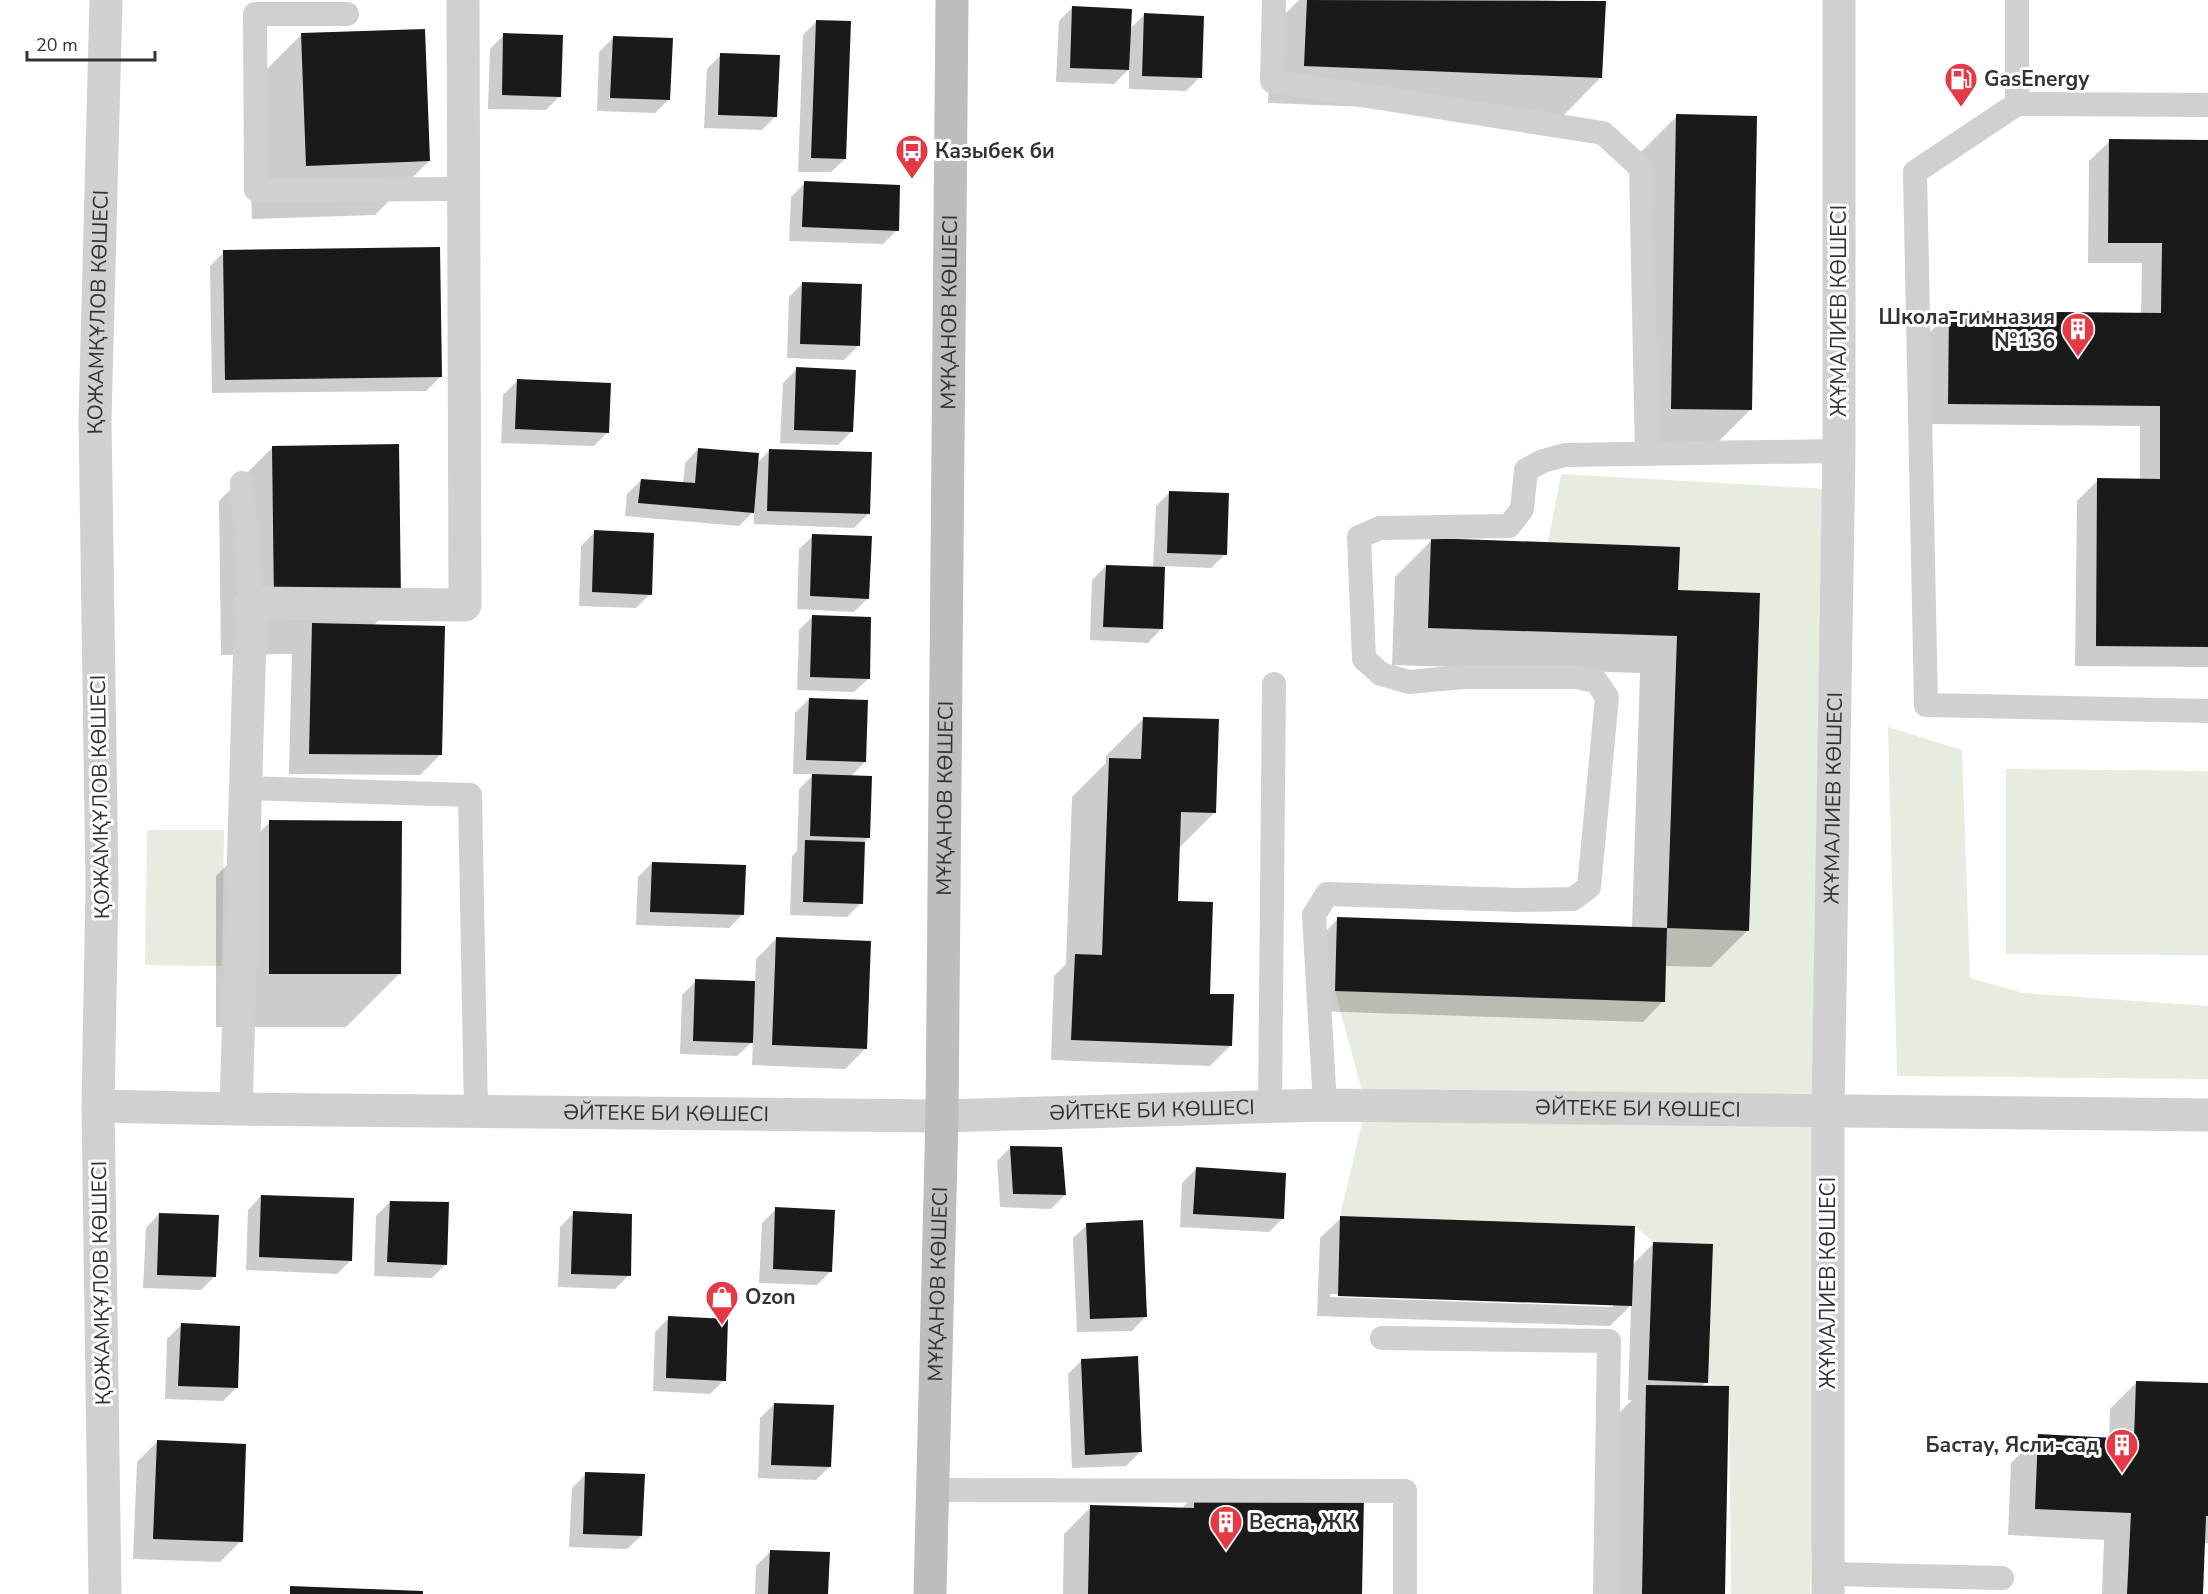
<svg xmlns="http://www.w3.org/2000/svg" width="2208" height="1594" font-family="'Nunito Sans',sans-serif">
	<rect width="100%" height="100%" fill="#fff"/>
	<!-- green -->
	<g fill="#e6ecdf">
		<polygon points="1561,474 1827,489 1828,1110 1810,1594 1731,1594 1729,1387 1708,1383 1713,1244 1653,1242 1635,1226 1340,1216 1366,1106 1335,991 1665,1001 1667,928 1749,931 1760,593 1678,590 1679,547 1548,543"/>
		<polygon points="1888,727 1962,750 1970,978 2023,993 2208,1006 2208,1079 1897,1076"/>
		<polygon points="2006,769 2208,771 2208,955 2006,954"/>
		<polygon points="147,830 224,830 222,966 145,965"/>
	</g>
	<!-- shadow -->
	<g fill="#0003" fill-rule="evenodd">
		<polygon points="1299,0 1535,0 1604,3 1601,77 1564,115 1268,103 1271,28"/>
		<polygon points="1073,7 1129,30 1144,15 1200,77 1186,91 1129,89 1129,69 1114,84 1056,82 1059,21"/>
		<polygon points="817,21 845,159 831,172 798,172 803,35"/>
		<polygon points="301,35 429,161 375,215 252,219 247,89"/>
		<polygon points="504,35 560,96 546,110 488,109 490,49"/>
		<polygon points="613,38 669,99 655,113 597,111 599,52"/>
		<polygon points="721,55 776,116 762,130 704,128 707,69"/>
		<polygon points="1677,116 1751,409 1713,447 1635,445 1640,153"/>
		<polygon points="2110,141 2208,142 2208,667 2075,666 2077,501 2098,480 2140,481 2140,426 1928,424 1929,333 1950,312 2141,314 2142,263 2088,263 2089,161"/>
		<polygon points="805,183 897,230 883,244 789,241 791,197"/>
		<polygon points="224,252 440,377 426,391 212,393 210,266"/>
		<polygon points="803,283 858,346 844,360 787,358 789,297"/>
		<polygon points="797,369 852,431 838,445 780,443 783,383"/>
		<polygon points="517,381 608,432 594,446 501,443 503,395"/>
		<polygon points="273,447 400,599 373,626 441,754 420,775 289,774 292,654 221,655 219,501"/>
		<polygon points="698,449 756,464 770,450 868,514 854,528 754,524 754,511 739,526 625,516 627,494 641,480 683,484 685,463"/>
		<polygon points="1170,492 1225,554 1211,568 1164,566 1161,629 1148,643 1090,640 1092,580 1106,566 1153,568 1156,506"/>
		<polygon points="595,532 650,594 636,608 579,606 581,546"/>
		<polygon points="813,536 868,598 854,612 797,609 799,549"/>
		<polygon points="1432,540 1677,591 1748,930 1711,967 1665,966 1663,1001 1643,1022 1315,1011 1317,940 1338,919 1632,928 1640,673 1392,665 1395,577"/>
		<polygon points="813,616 868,679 854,692 797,690 799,630"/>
		<polygon points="809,699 865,762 850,777 868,838 864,842 861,903 847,917 790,915 792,856 797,851 799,789 814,774 793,774 795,713"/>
		<polygon points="1143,719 1214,813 1178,849 1177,902 1208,998 1231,1045 1210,1066 1051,1060 1054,976 1066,964 1072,797 1106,763 1106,756"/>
		<polygon points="270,822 400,973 346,1027 216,1027 216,876"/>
		<polygon points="652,863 743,914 729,928 636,925 638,877"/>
		<polygon points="776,939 866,1048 845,1069 752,1065 753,1041 737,1056 680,1054 682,995 696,981 755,983 756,959"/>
		<polygon points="1011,1147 1065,1195 1051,1209 1000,1207 997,1161"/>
		<polygon points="1196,1169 1283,1218 1269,1232 1180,1227 1182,1183"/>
		<polygon points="261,1196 351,1260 337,1274 246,1270 248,1210"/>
		<polygon points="390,1202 446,1264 432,1278 374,1276 376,1216"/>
		<polygon points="776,1209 831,1271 817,1285 759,1283 762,1223"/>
		<polygon points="574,1213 629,1275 615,1289 558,1287 560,1227"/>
		<polygon points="159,1214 215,1276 201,1290 143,1288 146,1228"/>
		<path d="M1341,1218L1632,1265L1654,1243L1706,1382L1701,1387L1724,1594H1606L1609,1423L1632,1400H1628L1631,1305L1610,1326L1317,1316L1320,1238ZM1330,1294L1613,1304V1307L1330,1297Z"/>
		<polygon points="1087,1225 1145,1317 1132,1331 1077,1332 1073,1238"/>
		<polygon points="669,1318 724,1380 710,1394 653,1391 655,1332"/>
		<polygon points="181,1325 237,1387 223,1401 165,1399 167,1339"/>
		<polygon points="1082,1360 1140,1452 1126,1466 1072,1468 1068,1374"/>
		<polygon points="2137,1382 2208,1385 2208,1543 2203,1543 2201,1594 2102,1594 2104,1540 2008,1535 2011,1463 2038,1436 2109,1439 2110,1409"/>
		<polygon points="774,1404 830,1466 816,1480 758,1478 760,1418"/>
		<polygon points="157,1442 241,1541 220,1562 133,1559 137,1462"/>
		<polygon points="586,1474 641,1536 627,1549 569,1547 572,1488"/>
		<polygon points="1195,1495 1360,1594 1063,1594 1064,1534 1091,1507 1181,1509"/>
		<polygon points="770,1552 827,1594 755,1594 756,1566"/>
	</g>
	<!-- building -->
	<g fill="#1a1a1a">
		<polygon points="1307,0 1606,1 1602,78 1304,66"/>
		<polygon points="1072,6 1132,9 1129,70 1070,68"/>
		<polygon points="1144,13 1204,16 1202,78 1142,76"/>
		<polygon points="816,20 851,21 846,159 811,158"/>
		<polygon points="425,29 430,161 306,166 301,33"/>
		<polygon points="503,33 563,35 561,97 502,95"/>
		<polygon points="613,36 673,38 670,100 610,98"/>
		<polygon points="720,53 780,55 777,117 718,115"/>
		<polygon points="1676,114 1757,116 1752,410 1671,409"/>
		<polygon points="2109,139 2208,140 2208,647 2096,646 2097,478 2160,479 2160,406 1948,404 1949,311 2161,313 2162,243 2108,243"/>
		<polygon points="804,181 900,185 899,231 802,227"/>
		<polygon points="440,247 442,377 225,380 223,250"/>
		<polygon points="802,282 862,284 860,346 800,344"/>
		<polygon points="796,367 856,370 853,432 794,430"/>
		<polygon points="517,379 611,383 609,433 515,429"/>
		<polygon points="399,444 401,600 274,602 272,446"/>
		<polygon points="698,448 759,453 754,513 638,503 641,479 695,483"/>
		<polygon points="769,449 872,452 870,514 767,511"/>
		<polygon points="1169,491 1229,493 1227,555 1167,553"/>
		<polygon points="594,530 654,533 652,595 592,592"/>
		<polygon points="812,534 872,536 869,599 810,596"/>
		<polygon points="1431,538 1680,547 1678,590 1760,593 1749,931 1667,928 1677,636 1428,628"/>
		<polygon points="1106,565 1165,567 1163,629 1103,627"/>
		<polygon points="812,615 871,617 870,679 810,677"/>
		<polygon points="312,623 445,626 442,755 309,754"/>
		<polygon points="809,698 868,700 866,762 806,760"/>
		<polygon points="1143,717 1219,719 1216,813 1181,812 1178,901 1213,902 1210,994 1234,994 1232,1046 1071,1040 1075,954 1102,955 1109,758 1141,759"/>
		<polygon points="812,774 872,776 870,838 810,836"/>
		<polygon points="269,820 402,821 401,974 269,974"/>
		<polygon points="805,840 865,842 863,904 803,902"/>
		<polygon points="652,862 746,865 744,915 650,912"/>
		<polygon points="1337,917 1667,928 1665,1002 1335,991"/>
		<polygon points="776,937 871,941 867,1049 772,1045"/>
		<polygon points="695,979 755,981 753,1043 693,1041"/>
		<polygon points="1010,1146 1062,1147 1066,1195 1013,1194"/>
		<polygon points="1196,1167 1286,1173 1284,1219 1193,1214"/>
		<polygon points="261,1195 354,1198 352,1261 259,1257"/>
		<polygon points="390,1201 449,1202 447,1265 387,1262"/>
		<polygon points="775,1207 835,1210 832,1272 773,1269"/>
		<polygon points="573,1211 632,1214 631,1276 571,1274"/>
		<polygon points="159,1213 219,1215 216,1277 157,1275"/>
		<polygon points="1340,1216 1635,1226 1632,1306 1338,1296"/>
		<polygon points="1143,1220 1147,1317 1090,1319 1086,1223"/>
		<polygon points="1653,1242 1713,1244 1708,1383 1648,1380"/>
		<polygon points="668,1316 728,1319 726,1381 666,1378"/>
		<polygon points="181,1323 240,1326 238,1388 178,1386"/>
		<polygon points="1138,1356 1142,1452 1085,1455 1081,1359"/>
		<polygon points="2136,1381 2208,1383 2208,1516 2206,1516 2203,1594 2127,1594 2131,1513 2035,1509 2038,1434 2134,1439"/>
		<polygon points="1646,1385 1729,1386 1725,1594 1642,1594"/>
		<polygon points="774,1403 834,1405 831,1467 771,1465"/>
		<polygon points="157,1440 246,1444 243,1542 153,1539"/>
		<polygon points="585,1472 645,1474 642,1536 583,1534"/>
		<polygon points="1194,1493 1364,1497 1362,1594 1088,1594 1090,1505 1194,1508"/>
		<polygon points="770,1550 830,1552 828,1594 768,1594"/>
		<polygon points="290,1586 423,1591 423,1594 290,1594"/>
	</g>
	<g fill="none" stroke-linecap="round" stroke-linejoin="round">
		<!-- lane -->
		<g stroke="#d0d0d0" stroke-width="24">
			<polyline points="1274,0 1272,81 1603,133 1641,168 1647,454"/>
			<polyline points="2017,0 2017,104"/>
			<polyline points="347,14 255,14 256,190 465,189"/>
			<polyline points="2208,105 2017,104 1915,172 1926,705 2208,711"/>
			<polyline points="242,483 251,603"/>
			<polyline points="245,788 470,795 476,1112"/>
			<polyline points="1325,1105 1314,915 1327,894 1518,900 1573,899 1589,887 1607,697 1596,681 1576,677 1463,677 1409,682 1381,674 1364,659 1359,537 1380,528 1509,526 1522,509 1526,470 1543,461 1565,455 1839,451"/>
			<polyline points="1270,1107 1274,684"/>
			<polyline points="1382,1338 1609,1341 1605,1594"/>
			<polyline points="933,1490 1405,1491 1405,1594"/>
			<polyline points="1828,1574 2002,1578"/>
		</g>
		<!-- street -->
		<g stroke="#d0d0d0" stroke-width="33">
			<path id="s1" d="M98,1106L236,1109L942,1116L1325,1105L2208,1115"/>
			<polyline points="236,1109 251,603 465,605 463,0"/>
			<path id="s2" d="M105,1594L98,1106L102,887L95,419L106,0"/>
			<path id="s3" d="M1828,1594V1110L1839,451V0"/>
		</g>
		<!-- secondary -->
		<path stroke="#bdbdbd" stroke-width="33" id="s4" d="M930,1594L942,1116L952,0"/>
	</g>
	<!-- icons -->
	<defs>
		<g id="fuel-pin" transform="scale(1.725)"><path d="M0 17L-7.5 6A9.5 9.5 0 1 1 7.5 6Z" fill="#e63946" stroke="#fff"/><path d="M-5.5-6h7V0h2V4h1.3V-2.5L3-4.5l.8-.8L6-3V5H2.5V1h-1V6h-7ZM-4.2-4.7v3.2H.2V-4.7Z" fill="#fff"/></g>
		<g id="bus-pin" transform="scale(1.725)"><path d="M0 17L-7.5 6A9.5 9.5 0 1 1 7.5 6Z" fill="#e63946" stroke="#fff"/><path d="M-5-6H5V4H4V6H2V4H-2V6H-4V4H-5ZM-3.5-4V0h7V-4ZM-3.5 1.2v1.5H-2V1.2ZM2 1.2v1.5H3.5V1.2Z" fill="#fff"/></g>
		<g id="building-pin" transform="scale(1.725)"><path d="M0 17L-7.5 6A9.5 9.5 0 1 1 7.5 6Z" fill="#e63946" stroke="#fff"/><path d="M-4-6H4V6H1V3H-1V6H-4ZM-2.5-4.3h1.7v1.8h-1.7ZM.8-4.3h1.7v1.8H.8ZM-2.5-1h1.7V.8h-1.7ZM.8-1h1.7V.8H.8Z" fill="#fff"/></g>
		<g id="shop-pin" transform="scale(1.725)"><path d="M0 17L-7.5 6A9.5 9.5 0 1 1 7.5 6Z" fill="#e63946" stroke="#fff"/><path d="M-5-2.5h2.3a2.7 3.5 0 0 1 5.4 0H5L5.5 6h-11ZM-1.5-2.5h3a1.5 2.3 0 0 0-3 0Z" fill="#fff"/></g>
	</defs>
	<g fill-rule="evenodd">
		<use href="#fuel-pin" x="1961" y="79"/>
		<use href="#bus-pin" x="912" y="151"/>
		<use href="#building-pin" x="2078" y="329"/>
		<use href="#shop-pin" x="722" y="1297"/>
		<use href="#building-pin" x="2122" y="1445"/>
		<use href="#building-pin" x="1226" y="1522"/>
	</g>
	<g text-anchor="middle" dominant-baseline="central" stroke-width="6" stroke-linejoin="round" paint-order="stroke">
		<!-- poi labels -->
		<g font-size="21" font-weight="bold" fill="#333" stroke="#fff" text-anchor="start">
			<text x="1984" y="79">GasEnergy</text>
			<text x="935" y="151">Казыбек би</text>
			<text x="2055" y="317" text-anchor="end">Школа-гимназия<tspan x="2055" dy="24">№136</tspan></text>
			<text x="745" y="1297">Ozon</text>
			<text x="2099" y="1445" text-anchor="end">Бастау, Ясли-сад</text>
			<text x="1249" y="1522">Весна, ЖК</text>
		</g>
		<!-- street labels -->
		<g font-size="21" fill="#333" stroke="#fff">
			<text stroke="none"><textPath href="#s2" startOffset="1282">ҚОЖАМҚҰЛОВ КӨШЕСІ</textPath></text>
			<text stroke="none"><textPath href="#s4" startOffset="1282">МҰҚАНОВ КӨШЕСІ</textPath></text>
			<text transform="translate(1839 311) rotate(-90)">ЖҰМАЛИЕВ КӨШЕСІ</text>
			<text transform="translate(100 797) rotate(-91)">ҚОЖАМҚҰЛОВ КӨШЕСІ</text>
			<text stroke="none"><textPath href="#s4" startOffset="796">МҰҚАНОВ КӨШЕСІ</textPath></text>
			<text stroke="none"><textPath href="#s3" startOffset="796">ЖҰМАЛИЕВ КӨШЕСІ</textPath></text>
			<text stroke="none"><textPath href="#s1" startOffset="1540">ӘЙТЕКЕ БИ КӨШЕСІ</textPath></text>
			<text stroke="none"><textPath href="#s1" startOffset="1054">ӘЙТЕКЕ БИ КӨШЕСІ</textPath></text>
			<text stroke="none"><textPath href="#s1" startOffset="568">ӘЙТЕКЕ БИ КӨШЕСІ</textPath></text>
			<text transform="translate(101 1283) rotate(-91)">ҚОЖАМҚҰЛОВ КӨШЕСІ</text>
			<text stroke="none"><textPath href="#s4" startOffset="310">МҰҚАНОВ КӨШЕСІ</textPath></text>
			<text transform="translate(1828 1283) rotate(-90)">ЖҰМАЛИЕВ КӨШЕСІ</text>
		</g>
	</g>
	<!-- scale -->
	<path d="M27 51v9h128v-9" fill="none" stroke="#333333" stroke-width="3"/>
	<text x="36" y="51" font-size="18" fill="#333333" stroke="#ffffff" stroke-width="4.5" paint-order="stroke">20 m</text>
</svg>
